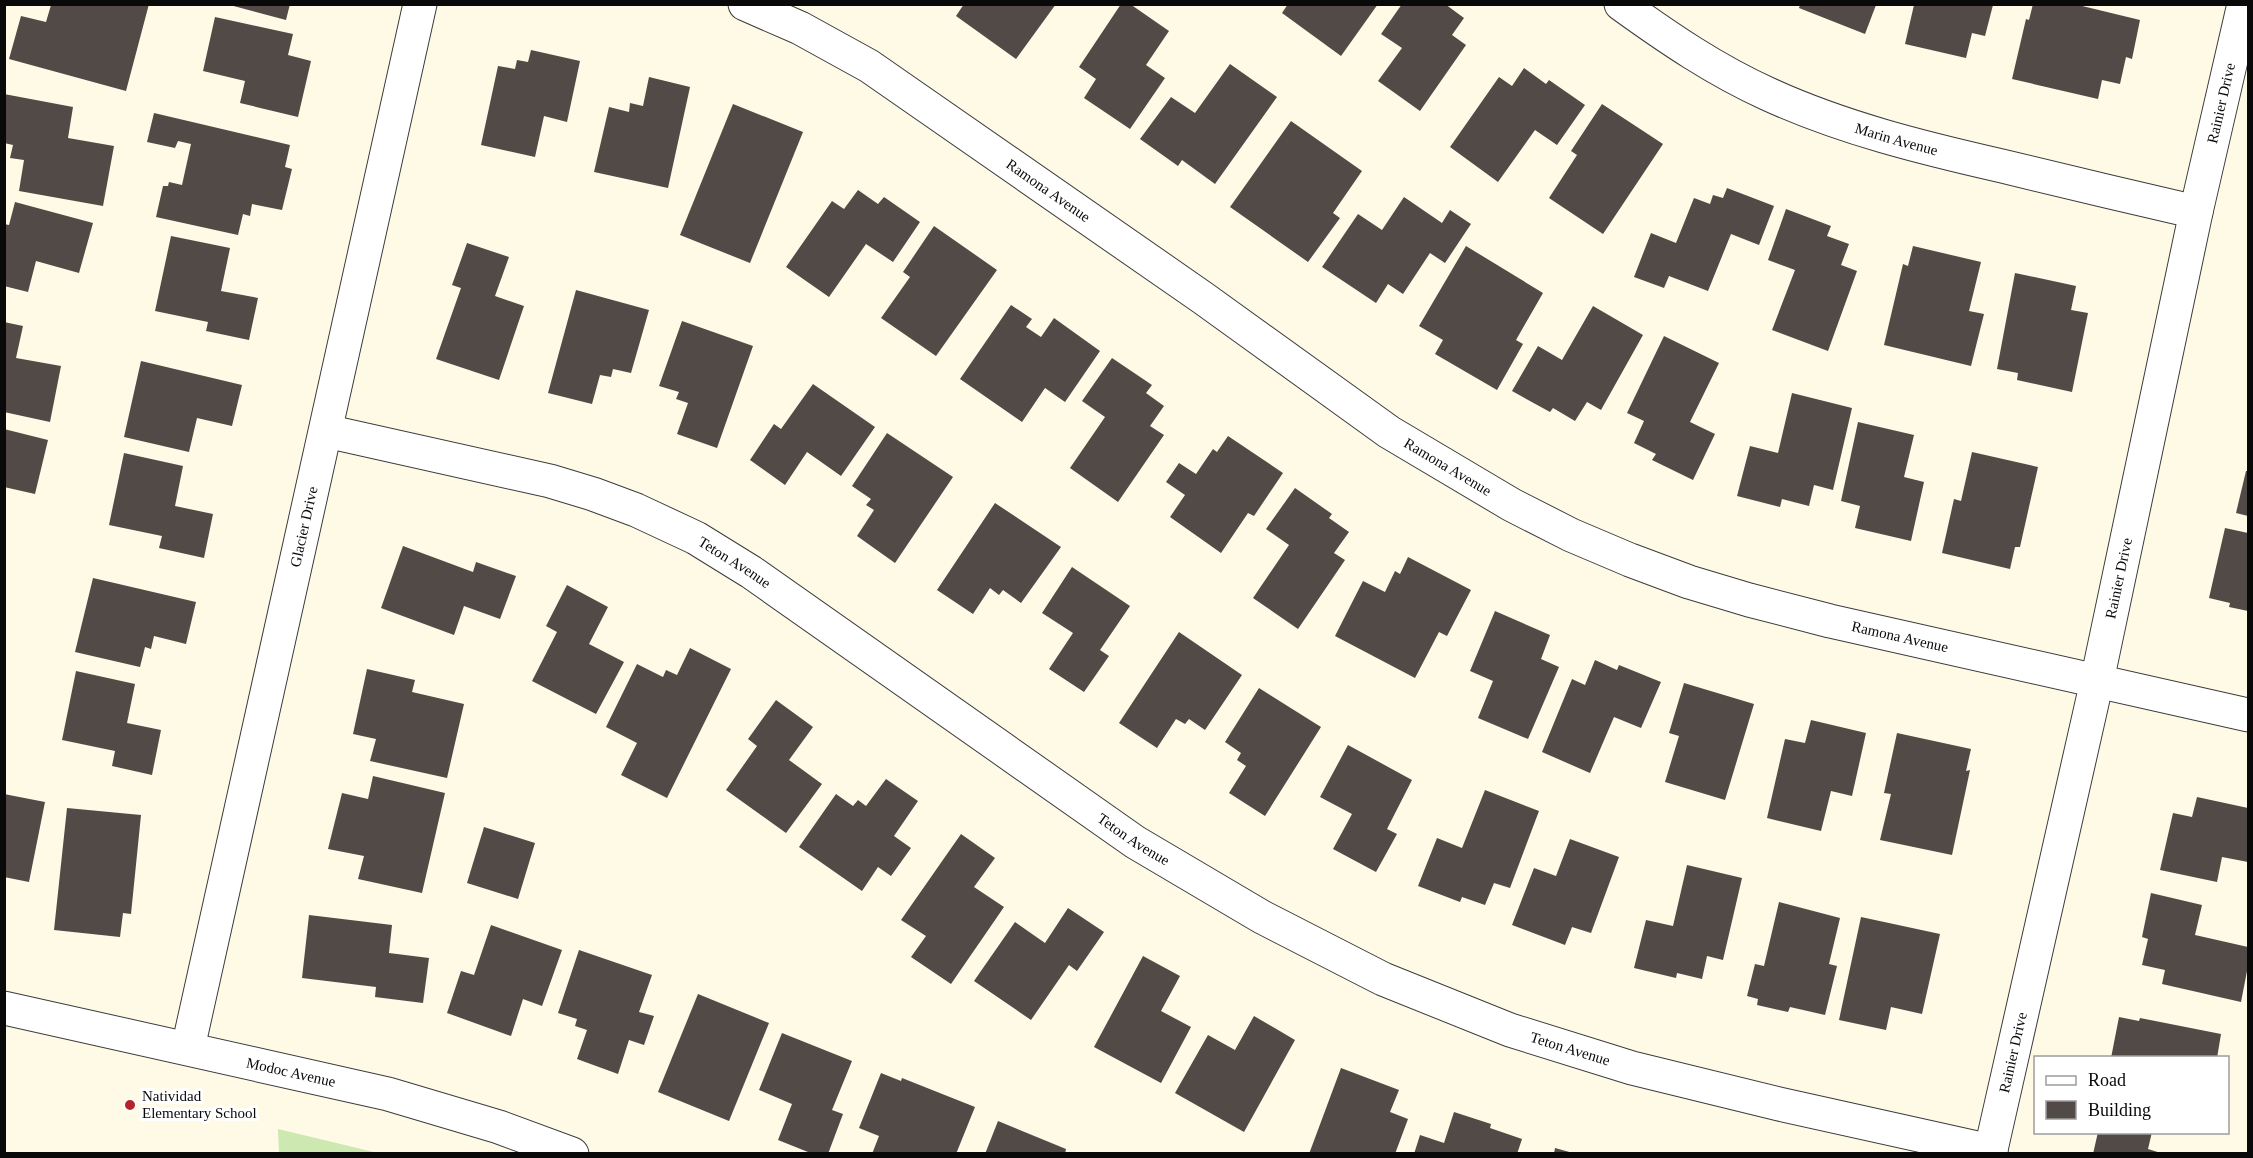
<svg xmlns="http://www.w3.org/2000/svg" width="2253" height="1158" font-family="Georgia,serif">
	<rect width="100%" height="100%" fill="#fffae6"/>
	<!-- green -->
	<polygon fill="#cee8b1" points="278,1129 378,1153 279,1153"/>
	<!-- building -->
	<g fill="#524a46">
		<polygon points="57,4 149,4 126,91 9,59 21,16 46,22 51,5 57,6"/>
		<polygon points="226,4 290,4 286,20"/>
		<polygon points="964,4 1056,4 1016,59 956,16"/>
		<polygon points="1121,4 1130,4 1169,31 1146,65 1165,78 1130,129 1084,98 1096,79 1079,67"/>
		<polygon points="1288,4 1378,4 1341,56 1282,13"/>
		<polygon points="1402,4 1445,4 1464,18 1452,35 1466,45 1420,111 1378,81 1402,48 1381,34"/>
		<polygon points="2033,4 2074,4 2140,20 2132,59 2126,57 2120,84 2102,80 2098,99 2012,79 2026,19 2029,20"/>
		<polygon points="1800,5 1876,5 1865,34 1799,8"/>
		<polygon points="1914,5 1993,5 1985,36 1972,33 1966,58 1905,44"/>
		<polygon points="215,17 293,34 288,55 311,61 298,117 240,103 245,81 203,71"/>
		<polygon points="531,50 580,61 567,122 544,116 535,157 481,145 498,66 515,69 517,60 528,62"/>
		<polygon points="1230,64 1277,97 1215,184 1182,160 1178,166 1140,139 1171,97 1195,113"/>
		<polygon points="1524,68 1546,84 1549,80 1585,105 1557,145 1535,130 1498,182 1450,147 1499,77 1512,86"/>
		<polygon points="649,77 690,87 668,188 594,172 609,107 629,112 630,103 643,106"/>
		<polygon points="4,94 73,107 68,138 114,146 103,206 19,191 24,160 10,158 13,145 4,143"/>
		<polygon points="733,104 803,132 750,263 680,235"/>
		<polygon points="1602,104 1663,144 1603,234 1549,198 1577,155 1571,151"/>
		<polygon points="154,113 290,145 285,167 292,169 282,210 252,204 250,216 243,214 238,235 156,217 163,186 168,186 169,182 182,185 191,144 178,141 175,148 147,142"/>
		<polygon points="1291,121 1362,171 1333,213 1340,218 1308,262 1230,207"/>
		<polygon points="1727,188 1774,206 1759,245 1731,234 1708,291 1669,276 1664,288 1634,277 1651,233 1676,243 1694,198 1710,204 1713,195 1723,198"/>
		<polygon points="858,190 878,204 884,197 920,222 893,262 866,244 829,297 786,267 832,201 844,209"/>
		<polygon points="1404,197 1442,223 1450,210 1471,224 1445,263 1430,253 1403,294 1388,284 1376,303 1322,267 1358,214 1382,230"/>
		<polygon points="15,202 93,223 79,273 36,261 28,292 4,286 4,224 9,225"/>
		<polygon points="1786,209 1831,226 1827,236 1849,244 1841,265 1857,271 1828,351 1772,330 1795,270 1768,260"/>
		<polygon points="934,226 997,270 936,356 881,318 910,277 903,272"/>
		<polygon points="171,236 230,248 221,291 258,298 249,340 206,331 208,322 155,311"/>
		<polygon points="467,243 509,257 495,296 524,306 499,380 436,359 461,288 452,285"/>
		<polygon points="1466,246 1543,293 1516,340 1523,344 1497,390 1435,354 1443,340 1419,326"/>
		<polygon points="1913,246 1981,262 1969,311 1984,314 1971,366 1884,345 1903,264 1908,266"/>
		<polygon points="2015,273 2076,286 2071,310 2088,313 2072,392 2017,380 2018,373 1997,369"/>
		<polygon points="576,290 649,310 631,373 613,369 611,377 600,375 592,404 548,393"/>
		<polygon points="1011,305 1032,319 1026,327 1041,337 1054,318 1100,351 1065,402 1045,388 1022,422 960,379"/>
		<polygon points="1593,306 1643,335 1601,410 1587,402 1575,421 1553,408 1550,412 1512,391 1538,346 1562,360"/>
		<polygon points="682,321 753,346 717,448 677,434 688,403 676,399 679,392 659,386"/>
		<polygon points="4,322 23,326 16,358 61,366 50,422 4,412"/>
		<polygon points="1664,336 1719,363 1690,422 1715,434 1693,480 1652,460 1656,454 1634,443 1644,421 1627,413"/>
		<polygon points="1112,358 1152,385 1146,393 1164,406 1150,426 1164,435 1118,502 1070,468 1105,417 1082,401"/>
		<polygon points="141,361 242,385 232,426 197,418 189,452 124,437"/>
		<polygon points="813,384 875,427 841,476 807,452 785,485 750,460 774,424 781,429"/>
		<polygon points="1792,393 1852,408 1833,490 1814,485 1809,506 1782,499 1780,507 1737,496 1750,446 1778,453"/>
		<polygon points="1858,422 1914,435 1904,477 1924,482 1911,541 1855,528 1860,506 1841,501"/>
		<polygon points="4,429 48,440 35,494 4,487"/>
		<polygon points="887,433 953,477 895,563 857,536 874,510 866,505 871,499 852,486"/>
		<polygon points="1228,436 1283,473 1254,516 1248,513 1221,553 1170,517 1185,495 1166,482 1179,463 1196,474 1213,449 1217,452"/>
		<polygon points="1972,452 2038,467 2020,547 2015,547 2010,569 1942,553 1954,499 1961,501"/>
		<polygon points="124,453 183,466 175,506 213,514 204,558 159,548 162,536 109,525"/>
		<polygon points="2246,471 2248,471 2248,516 2236,513"/>
		<polygon points="1295,488 1332,514 1329,518 1349,532 1334,553 1345,560 1298,629 1253,598 1289,545 1266,529"/>
		<polygon points="995,503 1061,547 1021,603 1003,590 999,595 990,588 973,614 937,590"/>
		<polygon points="2225,528 2248,533 2248,611 2229,607 2230,603 2209,598"/>
		<polygon points="403,546 473,572 476,562 516,576 500,619 464,606 454,635 381,608"/>
		<polygon points="1408,557 1471,590 1447,636 1439,632 1415,678 1335,636 1363,581 1385,592 1395,571 1400,574"/>
		<polygon points="1072,567 1130,606 1100,650 1109,656 1084,692 1049,669 1073,633 1042,613"/>
		<polygon points="93,578 196,602 186,644 154,636 151,649 145,647 140,667 75,652"/>
		<polygon points="567,585 608,607 589,644 624,662 596,714 532,681 557,632 546,626"/>
		<polygon points="1495,611 1550,635 1541,659 1559,667 1528,739 1478,718 1493,681 1470,671"/>
		<polygon points="1179,632 1242,675 1205,730 1189,719 1185,724 1176,719 1157,748 1119,723"/>
		<polygon points="690,648 731,669 667,798 621,775 637,743 606,727 637,664 663,677 666,670 677,675"/>
		<polygon points="1595,660 1617,670 1619,665 1661,682 1641,728 1614,717 1590,773 1542,752 1572,679 1585,685"/>
		<polygon points="367,669 415,680 412,692 464,704 447,778 370,761 376,739 353,734"/>
		<polygon points="76,671 135,684 127,723 161,730 152,775 112,766 115,751 62,740"/>
		<polygon points="1684,683 1754,704 1725,800 1665,782 1679,736 1669,733"/>
		<polygon points="1259,688 1321,727 1265,816 1229,793 1246,766 1237,760 1241,753 1225,742"/>
		<polygon points="776,700 813,727 789,760 822,784 786,833 726,790 757,746 748,739"/>
		<polygon points="1811,720 1866,733 1852,796 1831,791 1821,831 1767,818 1785,739 1805,743"/>
		<polygon points="1897,733 1971,749 1966,771 1970,770 1952,855 1880,840 1891,794 1884,793"/>
		<polygon points="1348,745 1412,780 1387,829 1397,834 1376,872 1333,849 1352,814 1320,797"/>
		<polygon points="373,776 445,793 422,893 358,879 364,856 328,849 342,793 368,799"/>
		<polygon points="886,779 918,801 894,836 911,848 891,876 878,867 862,891 799,847 836,794 853,806 858,800 866,806"/>
		<polygon points="1485,790 1539,811 1510,888 1494,883 1485,905 1462,897 1460,902 1418,886 1437,838 1462,848"/>
		<polygon points="4,794 45,802 29,882 4,877"/>
		<polygon points="2197,797 2248,808 2248,862 2222,857 2217,882 2160,870 2173,813 2192,817"/>
		<polygon points="67,808 141,815 131,914 123,913 120,937 54,930"/>
		<polygon points="484,827 535,843 518,899 467,883"/>
		<polygon points="961,834 995,858 974,887 1004,907 951,984 911,957 926,936 901,920"/>
		<polygon points="1570,839 1619,857 1591,933 1572,927 1565,945 1512,925 1534,868 1556,876"/>
		<polygon points="1687,865 1742,878 1723,960 1707,956 1702,979 1677,973 1676,978 1634,968 1646,920 1673,926"/>
		<polygon points="2151,893 2202,905 2195,935 2248,947 2248,966 2241,1002 2162,984 2165,970 2142,965 2148,939 2142,937"/>
		<polygon points="1779,902 1840,918 1829,964 1837,966 1825,1015 1790,1007 1788,1012 1757,1005 1758,999 1747,996 1755,964 1764,966"/>
		<polygon points="1068,908 1104,932 1077,971 1069,965 1031,1020 974,981 1015,922 1045,943"/>
		<polygon points="309,915 392,925 389,953 429,958 423,1003 375,997 376,987 302,978"/>
		<polygon points="1861,917 1940,934 1922,1014 1891,1007 1886,1030 1839,1020"/>
		<polygon points="491,925 562,950 542,1006 523,999 511,1036 447,1013 461,971 474,975"/>
		<polygon points="579,950 652,975 639,1012 654,1016 644,1045 629,1040 618,1074 577,1059 587,1030 575,1026 577,1019 558,1013"/>
		<polygon points="1143,956 1180,976 1161,1011 1191,1027 1161,1083 1094,1047"/>
		<polygon points="698,994 769,1023 729,1121 658,1092"/>
		<polygon points="1254,1016 1295,1040 1244,1132 1175,1093 1208,1035 1235,1050"/>
		<polygon points="2119,1017 2139,1021 2140,1018 2221,1034 2217,1058 2111,1058"/>
		<polygon points="782,1033 852,1061 832,1110 843,1114 828,1154 813,1154 778,1140 792,1104 759,1090"/>
		<polygon points="1341,1068 1399,1090 1390,1112 1408,1119 1395,1154 1309,1154"/>
		<polygon points="881,1073 901,1081 902,1078 975,1107 956,1154 872,1154 879,1136 859,1128"/>
		<polygon points="1454,1112 1491,1124 1490,1128 1522,1139 1517,1154 1414,1154 1420,1135 1444,1143"/>
		<polygon points="998,1121 1066,1149 1065,1154 985,1154"/>
		<polygon points="2098,1132 2152,1132 2148,1149 2164,1154 2093,1154"/>
		<polygon points="1555,1148 1573,1153 1573,1154 1554,1154"/>
	</g>
	<g fill="none" stroke-linecap="round" stroke-linejoin="round">
		<!-- street casing -->
		<g stroke="#3c3c3c" stroke-width="35">
			<g id="street">
				<path id="s1" d="M745,4L800,28L869,66L1203,298L1389,432L1512,505L1571,535L1630,560L1689,582L1749,600L1830,621L2248,715"/>
				<path id="s2" d="M1621,4C1668,38 1715,70 1768,94C1842,128 1923,148 2002,166C2067,182 2131,197 2196,212"/>
				<path id="s3" d="M326,431L550,481L593,494L636,510L696,538L751,572L1135,842L1262,917L1383,979L1510,1030L1632,1068L1779,1104L1991,1151"/>
				<path id="s4" d="M4,1008L388,1094L499,1127L572,1154"/>
				<path id="s5" d="M188,1048L420,4"/>
				<path id="s6" d="M1990,1154L2097,681L2196,212L2244,4"/>
			</g>
		</g>
		<!-- street -->
		<use href="#street" stroke="#fff" stroke-width="33"/>
	</g>
	<!-- markers -->
	<circle fill="#b8232b" stroke="#fff" stroke-width="2" cx="130" cy="1105" r="6"/>
	<g text-anchor="middle" dominant-baseline="central" stroke-width="6" stroke-linejoin="round" paint-order="stroke">
		<!-- street labels -->
		<g font-size="15" fill="#090909" stroke="#fff">
			<text stroke="none"><textPath href="#s6" startOffset="1076">Rainier Drive</textPath></text>
			<text stroke="none"><textPath href="#s2" startOffset="309">Marin Avenue</textPath></text>
			<text stroke="none"><textPath href="#s1" startOffset="357">Ramona Avenue</textPath></text>
			<text stroke="none"><textPath href="#s1" startOffset="843">Ramona Avenue</textPath></text>
			<text stroke="none"><textPath href="#s5" startOffset="534">Glacier Drive</textPath></text>
			<text stroke="none"><textPath href="#s3" startOffset="432">Teton Avenue</textPath></text>
			<text stroke="none"><textPath href="#s6" startOffset="590">Rainier Drive</textPath></text>
			<text stroke="none"><textPath href="#s1" startOffset="1329">Ramona Avenue</textPath></text>
			<text stroke="none"><textPath href="#s3" startOffset="918">Teton Avenue</textPath></text>
			<text stroke="none"><textPath href="#s3" startOffset="1404">Teton Avenue</textPath></text>
			<text stroke="none"><textPath href="#s6" startOffset="104">Rainier Drive</textPath></text>
			<text stroke="none"><textPath href="#s4" startOffset="294">Modoc Avenue</textPath></text>
		</g>
		<!-- poi labels -->
		<g font-size="15" fill="#090909" stroke="#fff" text-anchor="start">
			<text x="142" y="1096">Natividad<tspan x="142" dy="17">Elementary School</tspan></text>
		</g>
	</g>
	<!-- border -->
	<rect width="2253" height="1158" fill="none" stroke="#090909" stroke-width="12"/>
	<!-- legend -->
	<rect x="2034" y="1056" width="195" height="78" fill="#ffffff" stroke="#9d9d9d" stroke-width="1.5"/>
	<rect x="2046" y="1076" width="30" height="9" fill="#ffffff" stroke="#9d9d9d" stroke-width="1.5"/>
	<text x="2088" y="1086" font-size="18" fill="#090909">Road</text>
	<rect x="2046" y="1101" width="30" height="18" fill="#524a46" stroke="#9d9d9d" stroke-width="1.5"/>
	<text x="2088" y="1116" font-size="18" fill="#090909">Building</text>
</svg>
